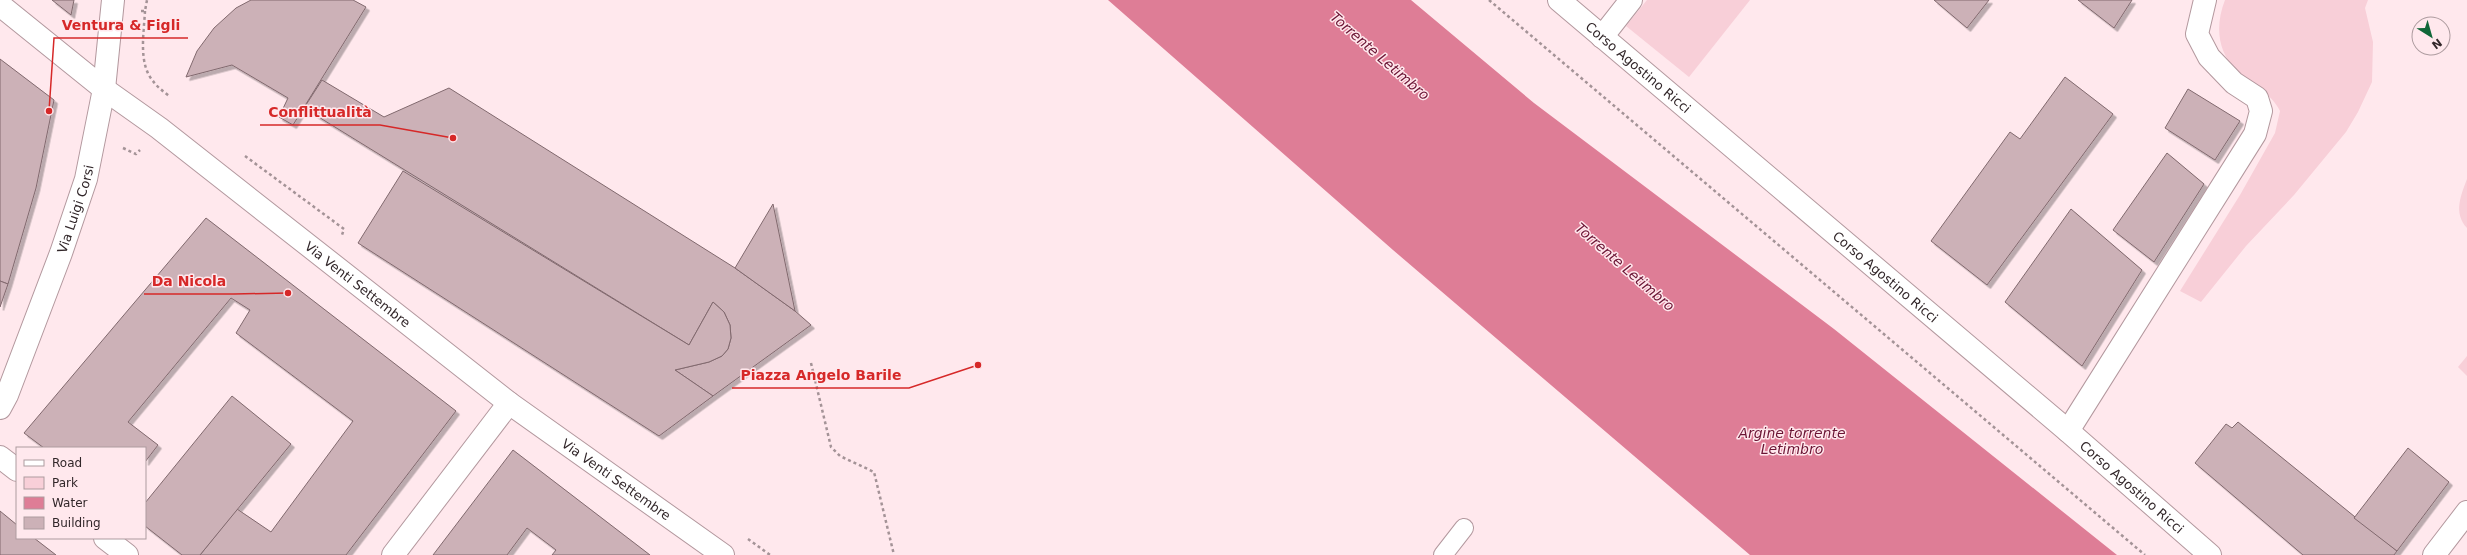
<svg xmlns="http://www.w3.org/2000/svg" width="2467" height="555" font-family="'DejaVu Sans',sans-serif">
	<defs>
		<filter id="shadow"><feDropShadow dx="3.5" dy="3.5" stdDeviation="0" flood-color="#0004"/></filter>
	</defs>
	<rect width="100%" height="100%" fill="#ffe8ed"/>
	<!-- green -->
	<g fill="#f8cfd8">
		<polygon points="1647,0 1750,0 1689,77 1626,26"/>
		<path d="M2225,0H2368L2365,8L2373,42L2372,82L2358,112L2346,132L2294,195L2246,246L2201,302L2180,291L2240,195L2275,133L2280,111C2271,92 2251,86 2237,71C2217,52 2215,25 2225,0Z"/>
		<path d="M2467,179V228C2453,213 2461,195 2467,179Z"/>
		<polygon points="2467,356 2467,376 2458,367"/>
	</g>
	<!-- water -->
	<polygon fill="#de7d96" points="1108,0 1411,0 1534,103 1834,329 2117,555 1750,555 1393,250"/>
	<!-- building -->
	<g fill="#ccb1b7" stroke="#81696e" filter="url(#shadow)">
		<polygon points="52,0 74,0 71,15"/>
		<polygon points="251,0 353,0 366,7 293,125 279,117 288,98 232,65 186,77 197,51 214,28 236,8"/>
		<polygon points="1934,0 1989,0 1967,28"/>
		<polygon points="2078,0 2132,0 2114,28"/>
		<polygon points="0,59 54,100 36,188 8,284 0,281"/>
		<polygon points="2065,77 2113,114 1987,285 1931,241 2010,132 2020,139"/>
		<polygon points="322,80 384,117 449,88 735,268 795,311 811,325 713,396 675,370 709,362 722,356 728,349 731,338 730,325 724,312 713,302 689,345 304,108"/>
		<polygon points="2188,89 2240,121 2215,160 2165,128"/>
		<polygon points="2167,153 2204,184 2154,262 2113,230"/>
		<polygon points="403,171 689,345 713,302 724,312 730,325 731,338 728,349 722,356 709,362 675,370 713,396 659,436 358,243"/>
		<polygon points="773,204 795,311 735,268"/>
		<polygon points="2071,209 2142,270 2082,366 2005,302"/>
		<polygon points="206,218 456,411 346,555 200,555 237,509 271,532 353,421 236,333 250,310 231,298 128,422 158,445 145,462 145,448 44,448 24,433"/>
		<polygon points="0,281 8,284 0,307"/>
		<polygon points="232,396 291,444 200,555 182,555 145,526 145,503"/>
		<polygon points="2238,422 2397,551 2394,555 2303,555 2195,463 2226,424 2232,428"/>
		<polygon points="2408,448 2449,482 2397,551 2354,518"/>
		<polygon points="513,450 650,555 552,555 556,550 527,528 507,555 433,555"/>
		<polygon points="0,511 17,525 17,538 34,538 56,555 0,555"/>
	</g>
	<g fill="none" stroke-linecap="round" stroke-linejoin="round">
		<!-- lane casing -->
		<g stroke="#b3989e" stroke-width="20">
			<polyline id="lane" points="1443,555 1464,528"/>
		</g>
		<!-- street casing -->
		<g stroke="#b3989e" stroke-width="24">
			<g id="street">
				<polyline points="1602,37 1631,0"/>
				<polyline points="2068,431 2255,134 2261,111 2257,98 2234,83 2209,57 2197,34 2205,0"/>
				<polyline points="393,555 509,403"/>
				<polyline points="2434,555 2467,512"/>
			</g>
		</g>
		<!-- secondary casing -->
		<g stroke="#b3989e" stroke-width="24">
			<g id="secondary">
				<path id="s1" d="M0,5L104,89L159,128L509,403L723,555"/>
				<path id="s2" d="M0,408L7,395L61,253L86,179L104,89L113,0"/>
				<polyline points="0,457 17,470"/>
				<polyline points="105,538 127,555"/>
			</g>
		</g>
		<!-- primary casing -->
		<g stroke="#b3989e" stroke-width="24">
			<g id="primary">
				<path id="s3" d="M1559,0L2068,431L2210,555"/>
			</g>
		</g>
		<!-- path -->
		<g stroke="#a49397" stroke-width="2.5" stroke-dasharray="3 3" stroke-linecap="butt">
			<polyline points="1489,0 2145,555"/>
			<polyline points="141,11 145,11 147,0"/>
			<path d="M145,11C144,32 138,64 153,81C157,87 163,91 169,96"/>
			<polyline points="68,21 81,23"/>
			<polyline points="123,148 136,154 140,150"/>
			<polyline points="245,156 344,229 342,235"/>
			<polyline points="811,363 831,447 840,456 874,472 894,555"/>
			<polyline points="748,539 770,555"/>
		</g>
		<!-- lane -->
		<use href="#lane" stroke="#fff" stroke-width="18"/>
		<!-- street -->
		<use href="#street" stroke="#fff" stroke-width="22"/>
		<!-- secondary -->
		<use href="#secondary" stroke="#fff" stroke-width="22"/>
		<!-- primary -->
		<use href="#primary" stroke="#fff" stroke-width="22"/>
	</g>
	<g text-anchor="middle" dominant-baseline="central" stroke-width="3" stroke-linejoin="round" paint-order="stroke">
		<!-- street labels -->
		<g font-size="13" fill="#32272a" stroke="#ffe8ed">
			<text stroke="none"><textPath href="#s3" startOffset="104">Corso Agostino Ricci</textPath></text>
			<text stroke="none"><textPath href="#s2" startOffset="213">Via Luigi Corsi</textPath></text>
			<text stroke="none"><textPath href="#s3" startOffset="428">Corso Agostino Ricci</textPath></text>
			<text stroke="none"><textPath href="#s1" startOffset="454">Via Venti Settembre</textPath></text>
			<text stroke="none"><textPath href="#s1" startOffset="778">Via Venti Settembre</textPath></text>
			<text stroke="none"><textPath href="#s3" startOffset="752">Corso Agostino Ricci</textPath></text>
		</g>
		<!-- water labels -->
		<g font-size="14" font-style="italic" fill="#6b1434" stroke="#ffe8ed">
			<text transform="translate(1380 56) rotate(41)">Torrente Letimbro</text>
			<text transform="translate(1625 267) rotate(41)">Torrente Letimbro</text>
			<text x="1792" y="433">Argine torrente<tspan x="1792" dy="16">Letimbro</tspan></text>
		</g>
	</g>
	<!-- callouts -->
	<path fill="none" stroke="#d62828" stroke-width="1.5" d="M49 111L54 38H188M453 138L380 125H260M288 293L234 294H144M978 365L909 388H732"/>
	<g fill="#d62828" stroke="#ffe8ed" stroke-width="1.5">
		<circle cx="49" cy="111" r="4"/>
		<circle cx="453" cy="138" r="4"/>
		<circle cx="288" cy="293" r="4"/>
		<circle cx="978" cy="365" r="4"/>
	</g>
	<g font-size="14" text-anchor="middle" font-weight="bold" fill="#d62828" stroke="#ffe8ed" stroke-width="3" stroke-linejoin="round" paint-order="stroke">
		<text x="121" y="30">Ventura &amp; Figli</text>
		<text x="320" y="117">Conflittualità</text>
		<text x="189" y="286">Da Nicola</text>
		<text x="821" y="380">Piazza Angelo Barile</text>
	</g>
	<!-- legend -->
	<rect x="16" y="447" width="130" height="92" fill="#ffe8ed" stroke="#ad9b9f"/>
	<rect x="24" y="460" width="20" height="6" fill="#ffffff" stroke="#ad9b9f"/>
	<text x="52" y="467" font-size="12" fill="#32272a">Road</text>
	<rect x="24" y="477" width="20" height="12" fill="#f8cfd8" stroke="#ad9b9f"/>
	<text x="52" y="487" font-size="12" fill="#32272a">Park</text>
	<rect x="24" y="497" width="20" height="12" fill="#de7d96" stroke="#ad9b9f"/>
	<text x="52" y="507" font-size="12" fill="#32272a">Water</text>
	<rect x="24" y="517" width="20" height="12" fill="#ccb1b7" stroke="#ad9b9f"/>
	<text x="52" y="527" font-size="12" fill="#32272a">Building</text>
	<!-- north arrow -->
	<g transform="translate(2431 36) rotate(143)"><circle r="19" fill="#ffe8ed" stroke="#ad9b9f"/>
	<path d="M0-3L7 15L0 10L-7 15Z" fill="#106739"/>
	<text y="-6" font-size="11" font-weight="bold" text-anchor="middle" fill="#32272a">N</text>
	</g>
</svg>
